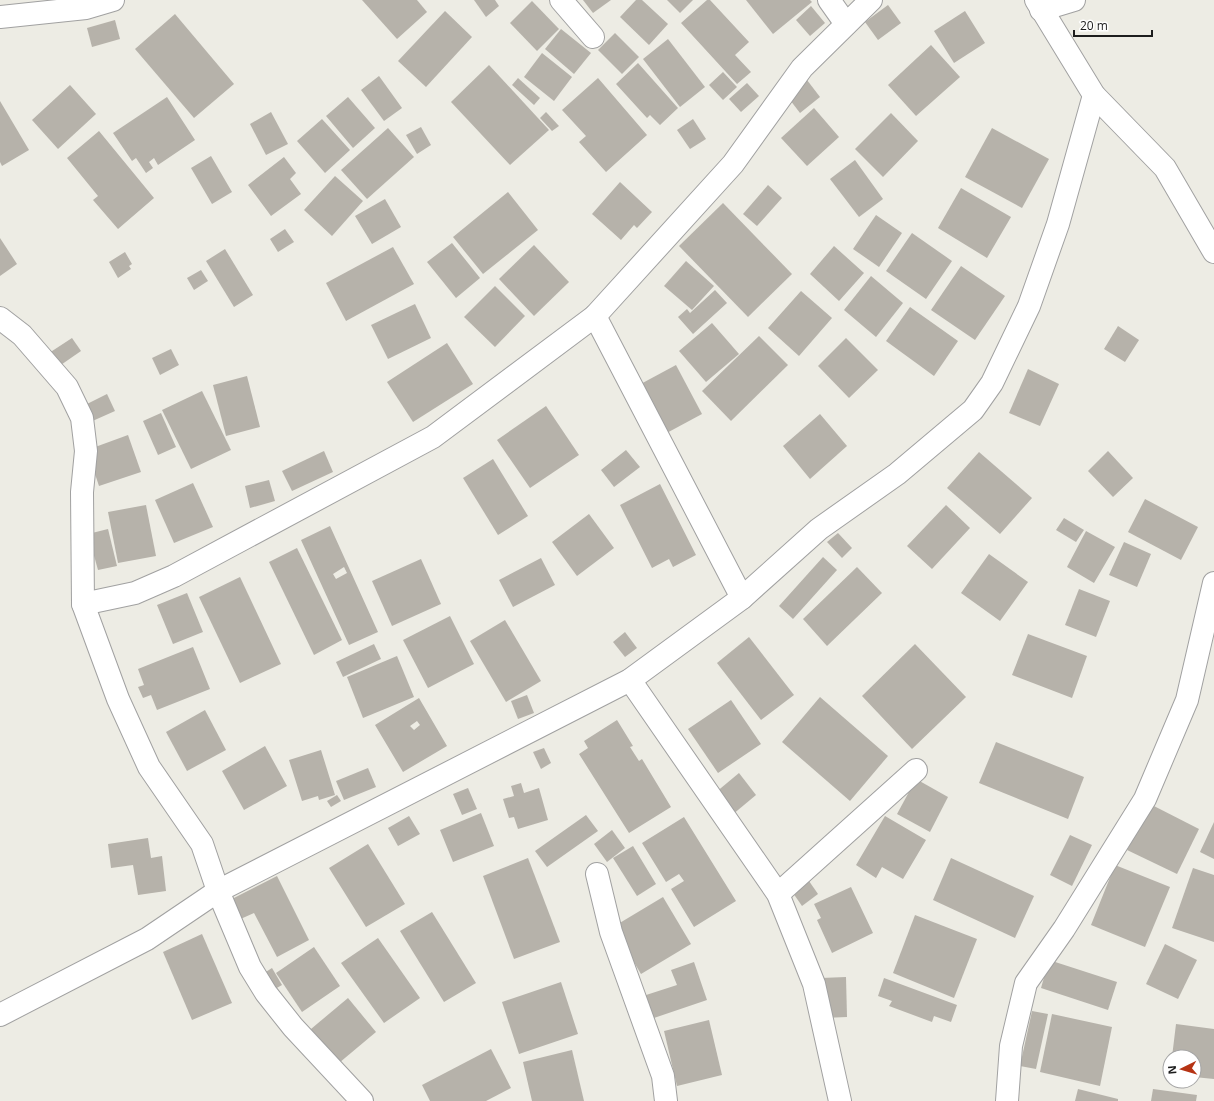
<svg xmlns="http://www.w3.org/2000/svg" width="1214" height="1101" font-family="'Open Sans',sans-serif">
	<rect width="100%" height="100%" fill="#edece4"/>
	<!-- building -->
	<g fill="#b6b2aa" fill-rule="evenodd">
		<polygon points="362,0 417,0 427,12 397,39"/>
		<polygon points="474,0 495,0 499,6 486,17"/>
		<polygon points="583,0 611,0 593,13"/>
		<polygon points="636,0 642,0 668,24 649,45 620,17"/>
		<polygon points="667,0 693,0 680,13"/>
		<polygon points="707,0 710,0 749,42 735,55 751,72 737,84 681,23"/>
		<polygon points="746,0 810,0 812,2 773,34"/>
		<polygon points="532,1 559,29 537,51 510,23"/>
		<polygon points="888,5 901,23 878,40 865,22"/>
		<polygon points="811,6 825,23 810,36 796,20"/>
		<polygon points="445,11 472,37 426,87 398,61"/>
		<polygon points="965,11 985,43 954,63 934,31"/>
		<polygon points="175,14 234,84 194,118 135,49"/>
		<polygon points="115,20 120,39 92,47 87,28"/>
		<polygon points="561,29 591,53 574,74 545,49"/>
		<polygon points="615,33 639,57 622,74 598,50"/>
		<polygon points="668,39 705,87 680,107 643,59"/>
		<polygon points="931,45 960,77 916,116 888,85"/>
		<polygon points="542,53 572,77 554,101 524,77"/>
		<polygon points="638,63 678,108 660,125 650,115 647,118 616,84"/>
		<polygon points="489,65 549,130 510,165 451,102"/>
		<polygon points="723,72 737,87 723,100 709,85"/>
		<polygon points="379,76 402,108 384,121 361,90"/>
		<polygon points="518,78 540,98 534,105 512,85"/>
		<polygon points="598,78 647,135 606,172 579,142 586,136 562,110"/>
		<polygon points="807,80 820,97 800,113 787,96"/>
		<polygon points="747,83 759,96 741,112 729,99"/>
		<polygon points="70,85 96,114 58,149 32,120"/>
		<polygon points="167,97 195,140 158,165 154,158 149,162 153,168 146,173 136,158 132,161 113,133"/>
		<polygon points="348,97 375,128 353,148 326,116"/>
		<polygon points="0,101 29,150 2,166 0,162"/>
		<polygon points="814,108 839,137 807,166 781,138"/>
		<polygon points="271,112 288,144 266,155 250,124"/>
		<polygon points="546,112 559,126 552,131 540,118"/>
		<polygon points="891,113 918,141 883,177 855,149"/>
		<polygon points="322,119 350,150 325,173 297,141"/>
		<polygon points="693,119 706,139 690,149 677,130"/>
		<polygon points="421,127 431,145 417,154 406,135"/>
		<polygon points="388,128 414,157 367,199 341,170"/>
		<polygon points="992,128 1049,159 1022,208 965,177"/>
		<polygon points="99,131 154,198 118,229 93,200 98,196 67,158"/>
		<polygon points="211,156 232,192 212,204 191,168"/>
		<polygon points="284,157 296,173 290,179 301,194 271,216 248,185"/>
		<polygon points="855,160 883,199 859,217 830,179"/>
		<polygon points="335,176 363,201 332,236 304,210"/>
		<polygon points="620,182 652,212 637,228 634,225 621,240 592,214"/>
		<polygon points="768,185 782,198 757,226 743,214"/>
		<polygon points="961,188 1011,217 987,258 938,228"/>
		<polygon points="508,192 538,230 483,274 453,237"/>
		<polygon points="385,199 401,227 372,244 355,216"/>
		<polygon points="723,203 792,274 748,317 679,246"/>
		<polygon points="876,215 902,233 879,267 853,249"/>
		<polygon points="285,229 294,242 278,252 270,239"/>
		<polygon points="912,233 952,261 926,299 886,271"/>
		<polygon points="0,238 17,264 0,276"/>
		<polygon points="452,243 480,278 456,298 427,262"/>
		<polygon points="534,245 569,282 534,316 499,279"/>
		<polygon points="834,246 864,273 839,301 810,274"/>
		<polygon points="393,247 414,284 346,321 326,283"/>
		<polygon points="225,249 253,295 234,307 206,261"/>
		<polygon points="125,252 132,264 129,266 131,269 118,278 109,262"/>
		<polygon points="686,261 714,286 692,310 664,286"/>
		<polygon points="961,266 1005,296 975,340 931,310"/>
		<polygon points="201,270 208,281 194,290 187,278"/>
		<polygon points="871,276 903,303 876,337 844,310"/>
		<polygon points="495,286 525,316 495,347 464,317"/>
		<polygon points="715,290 727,303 693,334 678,317 687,309 690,313"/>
		<polygon points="801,291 832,318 799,356 768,328"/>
		<polygon points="415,304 431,338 388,359 371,325"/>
		<polygon points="910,307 958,341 934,376 886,341"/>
		<polygon points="712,323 739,354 706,382 679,351"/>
		<polygon points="1118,326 1139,340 1125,362 1104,349"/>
		<polygon points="759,336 788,365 731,421 702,391"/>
		<polygon points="72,338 81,351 55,369 46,355"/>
		<polygon points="846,338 878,370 849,398 818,366"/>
		<polygon points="447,343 473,384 413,422 387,382"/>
		<polygon points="171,349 179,365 160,375 152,358"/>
		<polygon points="676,365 702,414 663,435 637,386"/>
		<polygon points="1028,369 1059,384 1040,426 1009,413"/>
		<polygon points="247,376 260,427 226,436 213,385"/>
		<polygon points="202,391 231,450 191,469 162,410"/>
		<polygon points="107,394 115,411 88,423 81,407"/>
		<polygon points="546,406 579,455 530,488 497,440"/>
		<polygon points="161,413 176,447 158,455 143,421"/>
		<polygon points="820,414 847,446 810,479 783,446"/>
		<polygon points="128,435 141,472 99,486 87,450"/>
		<polygon points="626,450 640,467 614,487 601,470"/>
		<polygon points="324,451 333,472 292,491 282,471"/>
		<polygon points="1108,451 1133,478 1113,497 1088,471"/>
		<polygon points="979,452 1032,498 1000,534 947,488"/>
		<polygon points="493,459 528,516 498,535 463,478"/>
		<polygon points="269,480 275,501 250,508 245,486"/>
		<polygon points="193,483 213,527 174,543 155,500"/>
		<polygon points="660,484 696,555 673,567 669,559 652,568 620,505"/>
		<polygon points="1145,499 1198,527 1181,560 1128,532"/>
		<polygon points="146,505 156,556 118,563 108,512"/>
		<polygon points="946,505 970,528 932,569 907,546"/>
		<polygon points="589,514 614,548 577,576 552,542"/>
		<polygon points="1064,518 1084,530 1076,542 1056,530"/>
		<path d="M330,526L378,632L349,645L301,540ZM344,567L347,573L336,579L333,574Z"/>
		<polygon points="108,529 117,566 98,570 88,534"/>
		<polygon points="1086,531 1115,547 1094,583 1067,567"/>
		<polygon points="838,533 852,548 842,558 827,542"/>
		<polygon points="1124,542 1151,554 1137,587 1109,575"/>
		<polygon points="297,548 342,640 314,655 269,562"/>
		<polygon points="989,554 1028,582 1000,621 961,593"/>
		<polygon points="823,557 837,570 793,619 779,606"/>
		<polygon points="541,558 555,585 513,607 499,580"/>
		<polygon points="421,559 441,604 392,626 372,581"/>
		<polygon points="857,567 882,593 827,646 803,619"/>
		<polygon points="240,577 281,664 240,683 199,597"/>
		<polygon points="1079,589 1110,601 1096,637 1065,625"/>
		<polygon points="187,593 203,632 173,644 157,605"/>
		<polygon points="450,616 474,664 428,688 403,640"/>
		<polygon points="505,620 541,681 506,702 470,641"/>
		<polygon points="625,632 637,648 625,657 613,642"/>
		<polygon points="1028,634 1087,656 1072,698 1012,675"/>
		<polygon points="749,637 794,695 761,720 717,663"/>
		<polygon points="374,644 381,659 343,677 336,662"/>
		<polygon points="915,644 966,697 912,749 862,696"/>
		<polygon points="193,647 210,689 157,710 151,695 143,698 138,687 144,685 138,669"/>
		<polygon points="397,656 414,697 363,718 347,677"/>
		<polygon points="527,695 534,713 518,719 511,701"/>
		<polygon points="820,697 888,756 850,801 782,742"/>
		<path d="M419,698L447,746L403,772L375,725ZM417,721L420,725L414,730L410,726Z"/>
		<polygon points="731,700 761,744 718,773 688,729"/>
		<polygon points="205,710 226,750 187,771 166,732"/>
		<polygon points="617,720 633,746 630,747 639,761 642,759 671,807 629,833 579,754 588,748 584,741"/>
		<polygon points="996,742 1084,777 1068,819 979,783"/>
		<polygon points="265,746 287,786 244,810 222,771"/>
		<polygon points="544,748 551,763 541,769 533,752"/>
		<polygon points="321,750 335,795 319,800 318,796 302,801 289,760"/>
		<polygon points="368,768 376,787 344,800 336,781"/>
		<polygon points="739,773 756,795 732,815 715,793"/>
		<polygon points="916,779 948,797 930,832 897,814"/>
		<polygon points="521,783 524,793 539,788 548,820 518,829 514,817 509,818 503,799 514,796 511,786"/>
		<polygon points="468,788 477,809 462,815 453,794"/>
		<polygon points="337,795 341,801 331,807 327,801"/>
		<polygon points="1150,804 1199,829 1177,874 1127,850"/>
		<polygon points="481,813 494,846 453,862 440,830"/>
		<polygon points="586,815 598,831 547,867 535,851"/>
		<polygon points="409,816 420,834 398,846 388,828"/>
		<polygon points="885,816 926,840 903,879 882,867 876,878 856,865"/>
		<polygon points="684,817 736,901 694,927 671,889 684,881 679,874 666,882 642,843"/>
		<polygon points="1214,822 1214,859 1200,852"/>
		<polygon points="612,830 625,848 607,862 594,844"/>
		<polygon points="1070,835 1092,845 1072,886 1050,875"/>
		<polygon points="148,838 151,858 162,856 166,891 138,895 133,865 111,868 108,844"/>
		<polygon points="368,844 405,904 366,927 329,868"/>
		<polygon points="633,846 656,884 637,896 613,858"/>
		<polygon points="528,858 560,942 514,959 483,876"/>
		<polygon points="951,858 1034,896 1015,938 933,900"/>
		<polygon points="1115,865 1170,887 1145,947 1091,925"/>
		<polygon points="1193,868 1214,875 1214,942 1172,928"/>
		<polygon points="277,876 309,940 277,957 254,913 236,921 226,902"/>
		<polygon points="809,881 818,894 802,906 793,893"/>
		<polygon points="851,887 873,933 832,953 817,920 821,918 814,904"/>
		<polygon points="663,897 691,944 641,974 613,927"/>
		<polygon points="432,912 476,983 444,1002 400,931"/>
		<polygon points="915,915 977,939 954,998 893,973"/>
		<polygon points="202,934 232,1003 192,1020 163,952"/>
		<polygon points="378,938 420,998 384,1023 341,963"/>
		<polygon points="1165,944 1197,960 1178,999 1146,984"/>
		<polygon points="314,947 340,986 302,1012 276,973"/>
		<polygon points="1049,960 1117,982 1108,1010 1041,988"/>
		<polygon points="694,962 707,1000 651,1019 643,996 677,985 671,970"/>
		<polygon points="272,968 282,985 268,993 258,977"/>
		<polygon points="846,977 847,1017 823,1018 821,978"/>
		<polygon points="884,978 957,1005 951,1022 934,1016 932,1022 889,1006 892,1001 878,996"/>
		<polygon points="561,982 578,1034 519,1054 502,1002"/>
		<polygon points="348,998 376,1032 333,1068 305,1034"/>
		<polygon points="1032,1011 1048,1014 1036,1069 1020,1066"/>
		<polygon points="1052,1014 1112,1027 1100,1086 1040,1072"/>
		<polygon points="709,1020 722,1075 677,1086 664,1031"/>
		<polygon points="1176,1024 1214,1029 1214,1079 1194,1077 1194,1057 1172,1057"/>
		<polygon points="491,1049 511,1088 486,1101 430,1101 422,1085"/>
		<polygon points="572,1050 584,1101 532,1101 523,1062"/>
		<polygon points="1078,1089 1118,1099 1118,1101 1075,1101"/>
		<polygon points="1153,1089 1197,1095 1196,1101 1151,1101"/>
	</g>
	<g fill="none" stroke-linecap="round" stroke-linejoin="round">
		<!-- minor casing -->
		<g stroke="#a1a1a1" stroke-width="24">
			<g id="minor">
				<polyline points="561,0 593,37"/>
				<polyline points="829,0 846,24"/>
				<polyline points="1036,0 1094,95 1165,168 1214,252"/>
				<polyline points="1041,10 1074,0"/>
				<polyline points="0,17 86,8 113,0"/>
				<polyline points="595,316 742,598"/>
				<polyline points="0,318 22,335 67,387 82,418 86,451 82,492 83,604 118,699 149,767 202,844 218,891 250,967 266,993 293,1027 362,1101"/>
				<polyline points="83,604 135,593 174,576 433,437 595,316 733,164 802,68 871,0"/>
				<polyline points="630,680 778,894 814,984 840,1101"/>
				<polyline points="597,874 611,932 663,1076 666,1101"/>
				<polyline points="778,894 916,770"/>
				<polyline points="0,1015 147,939 218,891 630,680 742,598 819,529 897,474 973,410 992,383 1029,306 1058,224 1094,95"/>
				<polyline points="1007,1101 1011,1046 1026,983 1064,929 1145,799 1187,700 1214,583"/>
			</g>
		</g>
		<!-- minor -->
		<use href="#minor" stroke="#fff" stroke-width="22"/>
	</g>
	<!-- north arrow -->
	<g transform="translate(1182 1069) rotate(265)"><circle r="19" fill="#ffffff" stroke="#a5a5a5"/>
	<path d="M0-3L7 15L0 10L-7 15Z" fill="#b63314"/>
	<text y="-6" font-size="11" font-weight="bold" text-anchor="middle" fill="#1d1d1d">N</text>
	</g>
	<!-- scale -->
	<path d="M1074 30v6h78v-6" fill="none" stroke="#1d1d1d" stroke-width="2"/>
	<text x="1080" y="30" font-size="12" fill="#1d1d1d" stroke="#ffffff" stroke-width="3" paint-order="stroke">20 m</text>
</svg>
